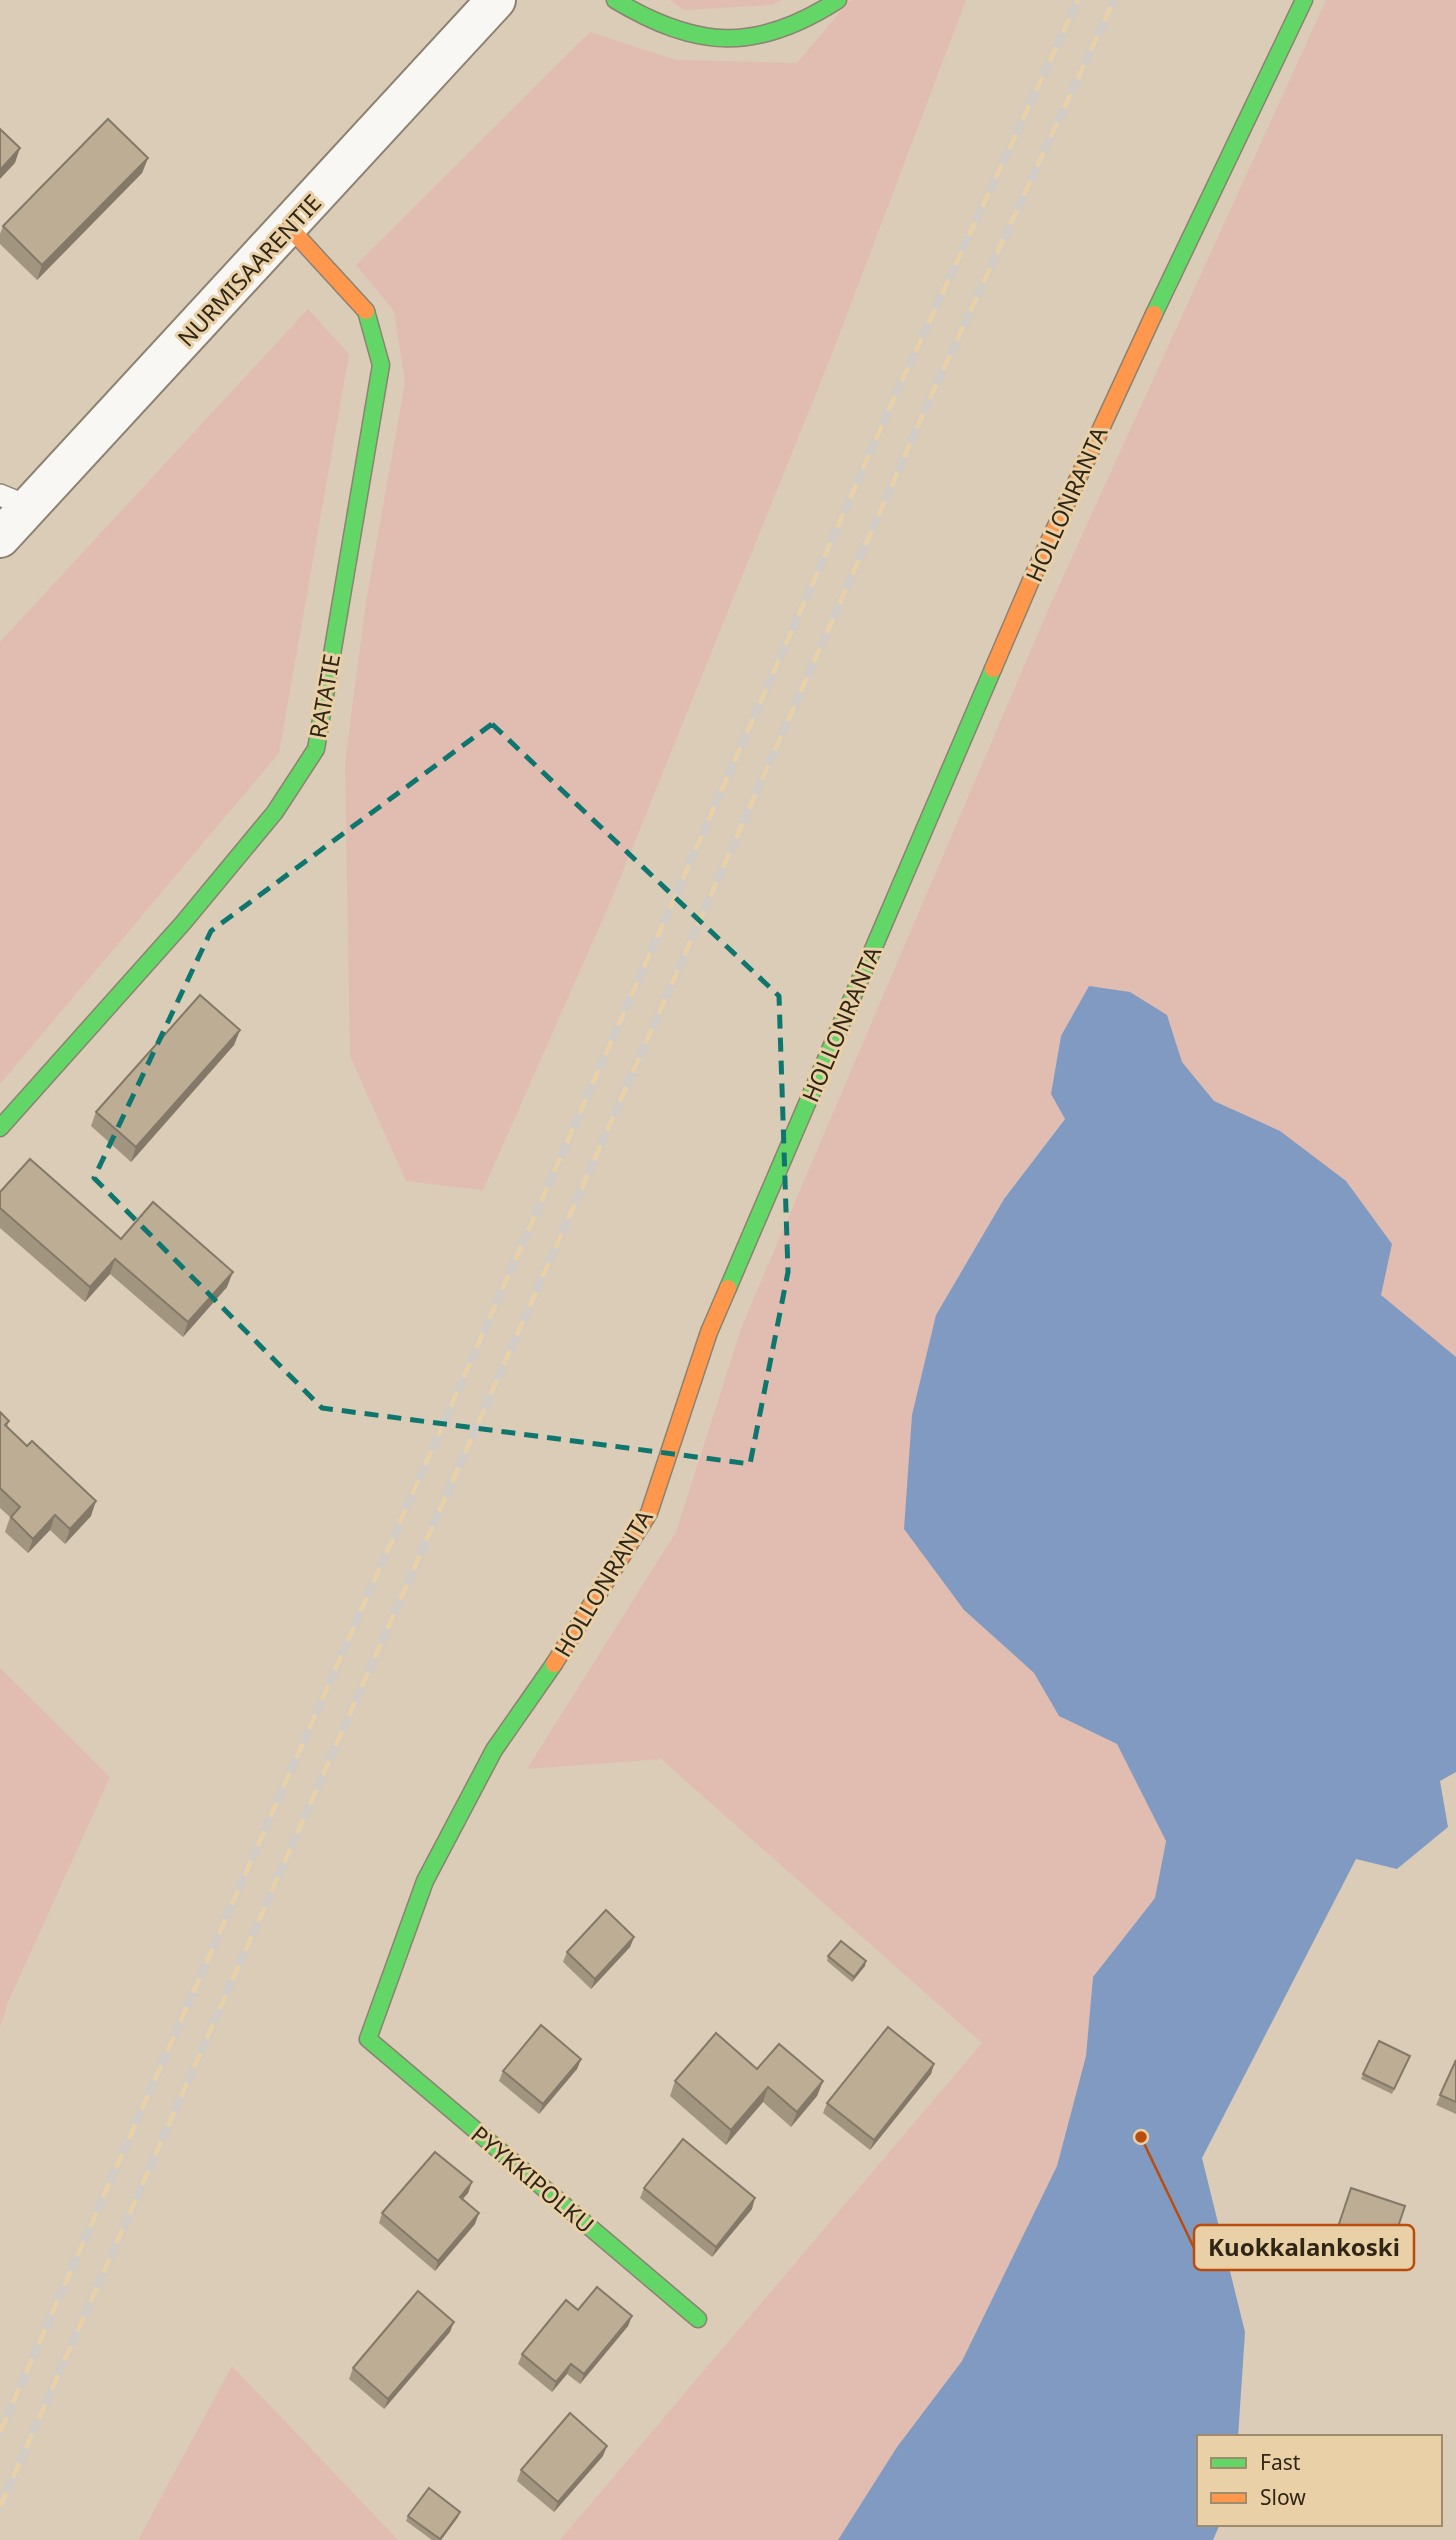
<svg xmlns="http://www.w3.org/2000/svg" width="1456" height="2540" font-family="'Noto Sans',sans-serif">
	<rect width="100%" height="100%" fill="#daccb6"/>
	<!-- green -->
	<g fill="#e1bcb1">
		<polygon points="670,0 781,0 772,5 684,10"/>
		<polygon points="850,0 966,0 833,351 612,898 483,1190 406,1181 350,1056 345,762 366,602 405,382 394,311 356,265 590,32 676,60 797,63"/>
		<polygon points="1326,0 1456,0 1456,1357 1380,1295 1392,1244 1280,1131 1214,1101 1182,1062 1167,1015 1061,1036 1051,1094 1065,1118 1004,1199 936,1315 964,1610 1034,1673 1059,1716 1117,1744 1166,1840 1155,1898 1093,1977 1086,2056 1057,2166 962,2361 897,2447 838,2540 560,2540 982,2043 661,1759 527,1769 676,1532 742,1326 1048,610"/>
		<polygon points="308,309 349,354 279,753 0,1084 0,642"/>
		<polygon points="0,1668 110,1777 8,2002 0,2027"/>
		<polygon points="232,2366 398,2540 138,2540"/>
	</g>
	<!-- water -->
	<polygon fill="#819ac1" points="1089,986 1130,992 1167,1015 1182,1062 1214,1101 1280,1131 1346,1181 1392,1244 1381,1295 1456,1357 1456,1772 1440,1781 1448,1827 1397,1869 1356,1859 1202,2158 1245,2332 1238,2437 1199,2437 1199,2524 1220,2524 1213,2540 838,2540 897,2447 962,2361 1057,2166 1086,2056 1093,1977 1155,1898 1166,1841 1117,1744 1059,1716 1034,1673 964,1610 904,1529 912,1415 936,1315 1004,1199 1065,1119 1051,1094 1061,1036"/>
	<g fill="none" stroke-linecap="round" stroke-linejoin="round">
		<!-- lane casing -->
		<g stroke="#8c8271" stroke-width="24">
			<polyline id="lane" points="0,495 29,507"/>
		</g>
		<!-- street casing -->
		<g stroke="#8c8271" stroke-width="42">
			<polyline id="street" points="0,538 496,0"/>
		</g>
		<!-- fast casing -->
		<g stroke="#8c8271" stroke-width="19">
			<g id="fast">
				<path d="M615,0C697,49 756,53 838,0"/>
				<polyline points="1154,314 1304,0"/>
				<polyline points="0,1128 183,923 275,812 316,749 381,365 366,311"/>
				<polyline points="728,1288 993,669"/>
				<polyline points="554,1664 494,1750 425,1881 368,2039 698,2319"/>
			</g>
		</g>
		<!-- slow casing -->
		<g stroke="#8c8271" stroke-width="19">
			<g id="slow">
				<polyline points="289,227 366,311"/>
				<polyline points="993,669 1032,578 1154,314"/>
				<polyline points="554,1664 649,1513 709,1332 728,1288"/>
			</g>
		</g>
		<!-- lane -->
		<use href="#lane" stroke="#f9f7f4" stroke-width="21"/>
		<!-- street -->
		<use href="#street" stroke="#f9f7f4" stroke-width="38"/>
		<!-- fast -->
		<use href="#fast" stroke="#63d668" stroke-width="16"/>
		<!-- slow -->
		<use href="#slow" stroke="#ff974d" stroke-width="16"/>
		<!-- rail casing -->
		<g stroke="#d1ccc5" stroke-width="8">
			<g id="rail">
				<polyline points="0,2432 899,387 1078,0"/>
				<polyline points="0,2507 932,394 1114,0"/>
			</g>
		</g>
		<!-- rail -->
		<use href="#rail" stroke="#e9d0a7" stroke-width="5" stroke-dasharray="16" stroke-linecap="butt"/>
	</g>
	<!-- wall -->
	<g fill="#a2957f">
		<polygon points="148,158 142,173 37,280 0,244 0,234 3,226"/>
		<polygon points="240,1030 234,1045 131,1162 91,1126 96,1112"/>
		<polygon points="0,1192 121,1239 227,1287 183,1337 110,1274 85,1302 0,1228"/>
		<polygon points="0,1412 9,1421 7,1427 91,1516 65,1544 50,1530 28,1553 5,1532 10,1517 0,1508"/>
		<polygon points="634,1937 630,1947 591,1989 563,1962 567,1952"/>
		<polygon points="828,1956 865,1966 852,1982 827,1961"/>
		<polygon points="1410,2056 1392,2094 1361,2079 1363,2074"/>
		<polygon points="581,2059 577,2069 539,2114 499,2081 503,2071"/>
		<polygon points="1456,2060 1456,2114 1436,2105"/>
		<polygon points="934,2064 931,2074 870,2150 823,2113 827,2103"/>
		<polygon points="757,2069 823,2081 817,2096 791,2127 763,2102 726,2145 670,2096 675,2081"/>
		<polygon points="472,2182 468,2193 462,2199 475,2224 435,2271 379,2223 382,2213"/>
		<polygon points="644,2188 752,2209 712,2257 640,2198"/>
		<polygon points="1351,2188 1405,2206 1385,2265 1331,2246"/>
		<polygon points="578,2310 632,2316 628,2326 580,2384 567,2374 552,2392 518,2364 522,2354"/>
		<polygon points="450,2332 384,2409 349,2379 353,2368"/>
		<polygon points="603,2456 554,2512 517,2481 521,2470"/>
		<polygon points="408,2516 458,2517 441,2540 432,2540 406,2521"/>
	</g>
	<!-- shaded-wall -->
	<g fill="#847968">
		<polygon points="20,148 15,163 0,179 0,170"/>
		<polygon points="148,158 142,173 37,280 42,265"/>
		<polygon points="240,1030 234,1045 131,1162 136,1147"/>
		<polygon points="115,1259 110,1274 85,1302 90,1287"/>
		<polygon points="233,1272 227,1287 183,1337 188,1322"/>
		<polygon points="96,1501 91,1516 65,1544 70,1529"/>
		<polygon points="55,1515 50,1530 28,1553 33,1539"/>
		<polygon points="634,1937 630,1947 591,1989 595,1979"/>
		<polygon points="866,1961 865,1966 852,1982 854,1977"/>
		<polygon points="581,2059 577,2069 539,2114 543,2104"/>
		<polygon points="934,2064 931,2074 870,2150 874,2140"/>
		<polygon points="823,2081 817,2096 791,2127 797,2112"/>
		<polygon points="768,2087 763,2102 726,2145 731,2130"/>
		<polygon points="472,2182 468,2193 456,2207 460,2197"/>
		<polygon points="755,2198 752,2209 712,2257 716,2247"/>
		<polygon points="479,2213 475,2224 435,2271 438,2261"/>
		<polygon points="632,2316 628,2326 580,2384 584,2374"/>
		<polygon points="454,2322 450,2332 384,2409 388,2399"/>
		<polygon points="571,2364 567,2374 552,2392 556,2382"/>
		<polygon points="607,2446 603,2456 554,2512 558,2502"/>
		<polygon points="460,2512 458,2517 441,2540 439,2540"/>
	</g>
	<!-- building -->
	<g fill="#bcad94" stroke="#847968" stroke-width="2">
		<polygon points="108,119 148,158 42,265 3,226"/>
		<polygon points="0,129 20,148 0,170"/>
		<polygon points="200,995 240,1030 136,1147 96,1112"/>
		<polygon points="30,1159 121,1239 153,1202 233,1272 188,1322 115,1259 90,1287 0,1208 0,1192"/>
		<polygon points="0,1412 9,1421 5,1425 27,1446 32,1441 96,1501 70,1529 55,1515 33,1539 11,1517 20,1507 0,1488"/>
		<polygon points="606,1910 634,1937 595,1979 567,1952"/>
		<polygon points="841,1941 866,1961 854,1977 828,1956"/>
		<polygon points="541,2025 581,2059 543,2104 503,2071"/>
		<polygon points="888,2027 934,2064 874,2140 827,2103"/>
		<polygon points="716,2033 757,2069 779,2044 823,2081 797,2112 768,2087 731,2130 675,2081"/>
		<polygon points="1379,2041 1410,2056 1394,2089 1363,2074"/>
		<polygon points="1456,2060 1456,2102 1440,2095"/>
		<polygon points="683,2139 755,2198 716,2247 644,2188"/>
		<polygon points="435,2152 472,2182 460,2197 479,2213 438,2261 382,2213"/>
		<polygon points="1351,2188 1405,2206 1389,2254 1335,2236"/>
		<polygon points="597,2287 632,2316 584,2374 571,2364 556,2382 522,2354 566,2300 578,2310"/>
		<polygon points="418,2291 454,2322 388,2399 353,2368"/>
		<polygon points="570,2413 607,2446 558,2502 521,2470"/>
		<polygon points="429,2488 460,2512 440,2539 408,2516"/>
	</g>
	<!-- marked area -->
	<path fill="none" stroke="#0f766e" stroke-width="5" stroke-dasharray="14 9" stroke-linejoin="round" d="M492,724L779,996L788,1272L750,1464L322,1408L94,1178L211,931Z"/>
	<g text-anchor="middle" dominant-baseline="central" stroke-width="6" stroke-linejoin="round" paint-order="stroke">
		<!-- street labels -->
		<g font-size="23" fill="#302616" stroke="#e9d0a7">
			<text transform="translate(249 270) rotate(-47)">NURMISAARENTIE</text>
			<text transform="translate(1066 504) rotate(-66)">HOLLONRANTA</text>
			<text transform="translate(324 696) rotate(-80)">RATATIE</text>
			<text transform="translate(841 1024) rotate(-67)">HOLLONRANTA</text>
			<text transform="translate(603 1583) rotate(-59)">HOLLONRANTA</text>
			<text transform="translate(533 2179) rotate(40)">PYYKKIPOLKU</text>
		</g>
	</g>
	<!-- callouts -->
	<path fill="none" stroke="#ba4c0e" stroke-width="2.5" d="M1141 2137L1194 2248"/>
	<circle fill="#ba4c0e" stroke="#e9d0a7" stroke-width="2.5" cx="1141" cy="2137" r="7"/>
	<rect fill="#e9d0a7" stroke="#ba4c0e" stroke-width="2.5" x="1194" y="2225" width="220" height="45" rx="7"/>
	<g font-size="24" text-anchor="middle" font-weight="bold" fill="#302616">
		<text x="1304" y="2256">Kuokkalankoski</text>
	</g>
	<!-- legend -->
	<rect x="1197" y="2435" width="245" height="91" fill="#e9d0a7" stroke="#9f8c6d" stroke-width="2"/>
	<rect x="1211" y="2458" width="35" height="10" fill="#63d668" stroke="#9f8c6d" stroke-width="2"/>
	<text x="1260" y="2470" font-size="21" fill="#302616">Fast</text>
	<rect x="1211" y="2493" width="35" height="10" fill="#ff974d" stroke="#9f8c6d" stroke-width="2"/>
	<text x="1260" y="2505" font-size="21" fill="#302616">Slow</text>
</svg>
